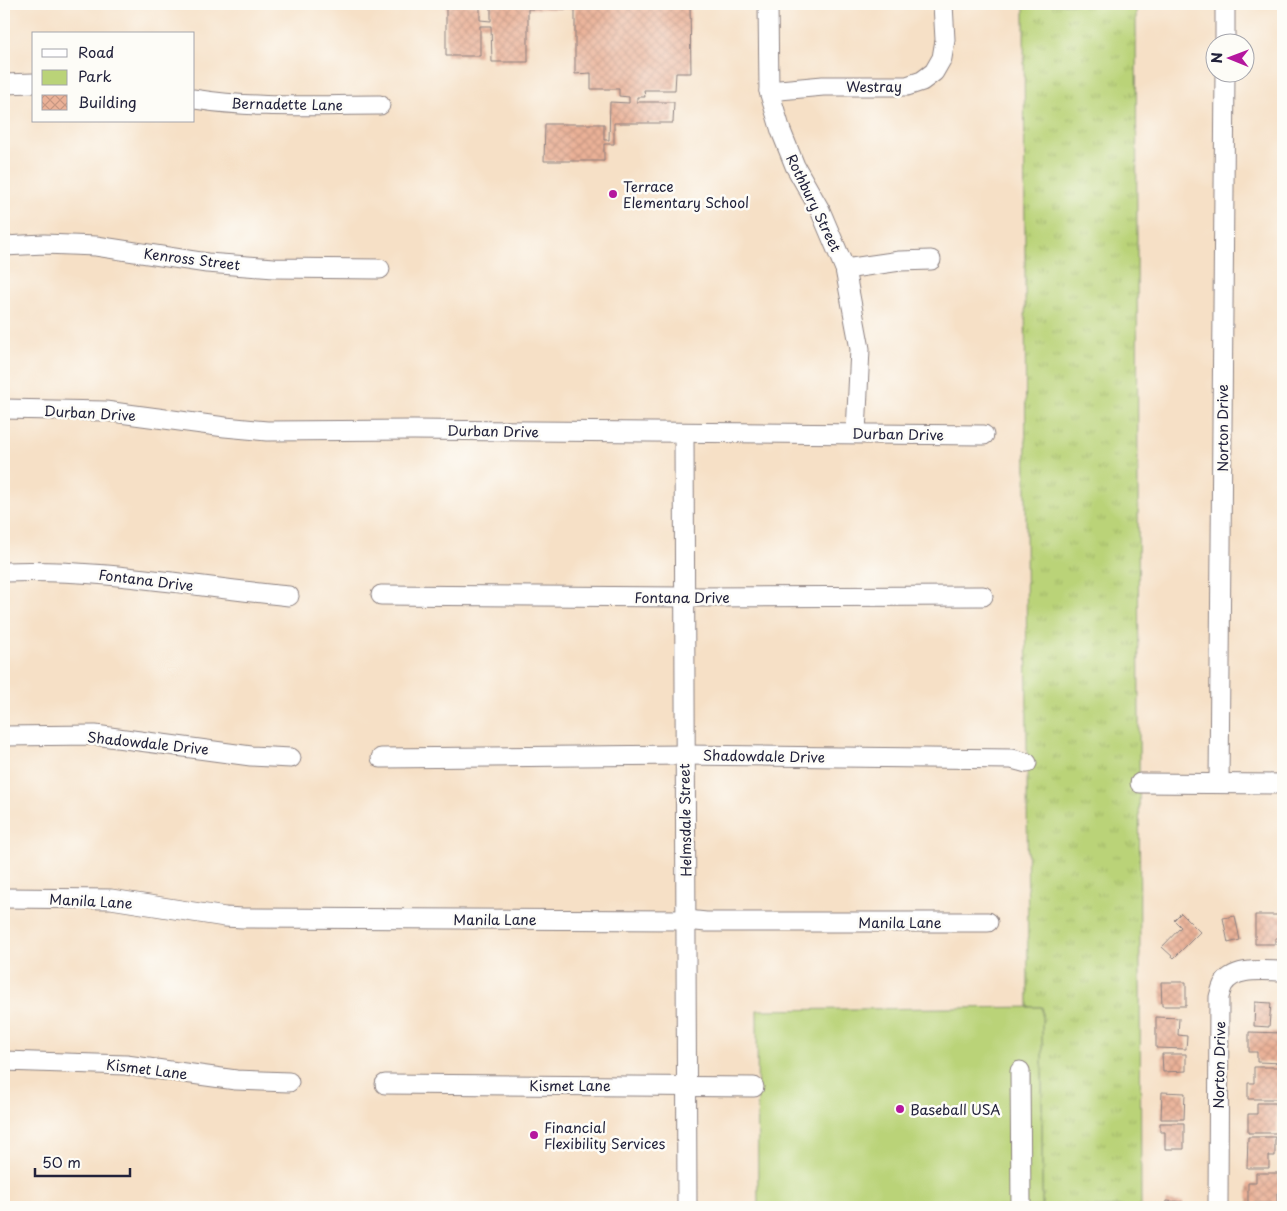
<svg xmlns="http://www.w3.org/2000/svg" width="1287" height="1211" font-family="'Playpen Sans',sans-serif">
	<defs>
		<pattern id="grass-tufts" width="24" height="20" patternUnits="userSpaceOnUse" patternTransform="scale(1.25)"><rect width="24" height="20" fill="#bad378"/><path d="M3 7l-1-3M5 7V3M7 7l1-3M15 17l-1-3M17 17v-4M19 17l1-3" fill="none" stroke="#a0b569"/></pattern>
		<pattern id="building-cross-hatch" width="8" height="8" patternUnits="userSpaceOnUse" patternTransform="scale(1.25)"><rect width="8" height="8" fill="#eab197"/><path d="M0 0l8 8M0 8l8-8" fill="none" stroke="#c89883"/></pattern>
	</defs>
	<rect width="100%" height="100%" fill="#fdfcf7"/>
	<filter id="ink" filterUnits="userSpaceOnUse"><feTurbulence type="fractalNoise" baseFrequency=".02" numOctaves="2"/><feDisplacementMap in="SourceGraphic" scale="10" xChannelSelector="R" yChannelSelector="G"/><feConvolveMatrix kernelMatrix="1 2 1 2 8 2 1 2 1" color-interpolation-filters="sRGB"/></filter>
	<filter id="wash" filterUnits="userSpaceOnUse"><feTurbulence type="fractalNoise" baseFrequency=".0096" numOctaves="4" result="noise"/><feDisplacementMap in="SourceGraphic" scale="20" xChannelSelector="R" yChannelSelector="G"/><feGaussianBlur stdDeviation="1.12" result="paint"/><feColorMatrix in="noise" values="0 0 0 0 0 0 0 0 0 0 0 0 0 0 0 0 0 1.4 0 .05"/><feComposite in="paint" operator="in"/></filter>
	<g filter="url(#wash)">
		<rect width="100%" height="100%" fill="#f6e0c6"/>
		<!-- grass -->
		<polygon fill="url(#grass-tufts)" stroke="#6e7a5a" points="1024,4 1136,4 1141,1207 1042,1207 1042,1007 1028,1007"/>
		<!-- park -->
		<polygon fill="#bad378" stroke="#6e7a5a" points="1042,1007 1042,1207 758,1207 757,1010"/>
		<g id="blocks">
			<!-- building -->
			<g fill="url(#building-cross-hatch)">
				<polygon points="528,4 690,4 691,73 676,73 675,90 644,90 645,97 637,97 637,102 674,102 673,123 614,123 614,144 604,144 604,161 544,161 545,124 604,124 604,140 609,140 610,102 629,103 629,97 619,96 619,89 591,89 591,73 575,74 575,9 528,9 528,62 492,62 491,26 480,26 480,56 446,56 446,5 480,5 480,20 491,21 491,5"/>
				<polygon points="1181,913 1200,932 1174,958 1162,947 1181,927 1174,920"/>
				<polygon points="1255,915 1283,915 1283,938 1275,938 1275,944 1255,944"/>
				<polygon points="1235,916 1240,940 1228,943 1223,918"/>
				<polygon points="1161,982 1186,982 1186,1006 1162,1006"/>
				<polygon points="1255,1002 1271,1003 1269,1027 1254,1026"/>
				<polygon points="1156,1017 1179,1018 1178,1035 1187,1036 1186,1049 1156,1048"/>
				<polygon points="1249,1032 1283,1033 1283,1063 1257,1062 1257,1052 1249,1052"/>
				<polygon points="1162,1054 1186,1054 1186,1071 1163,1072"/>
				<polygon points="1254,1067 1279,1067 1279,1074 1283,1074 1283,1099 1248,1099 1248,1083 1254,1083"/>
				<polygon points="1162,1092 1185,1093 1184,1119 1161,1119"/>
				<polygon points="1257,1103 1276,1103 1277,1133 1248,1133 1248,1114 1257,1114"/>
				<polygon points="1160,1123 1184,1123 1184,1149 1165,1149 1165,1132 1160,1132"/>
				<polygon points="1248,1137 1275,1137 1275,1156 1269,1156 1269,1168 1247,1168"/>
				<polygon points="1256,1173 1278,1173 1278,1179 1283,1179 1283,1193 1277,1193 1277,1203 1248,1203 1248,1183 1256,1183"/>
				<polygon points="1166,1201 1183,1202 1183,1207 1165,1207"/>
			</g>
		</g>
	</g>
	<g filter="url(#ink)">
		<use href="#blocks" fill-opacity="0" stroke="#8c8180" stroke-width="1"/>
		<g fill="none" stroke-linecap="round" stroke-linejoin="round">
			<!-- minor casing -->
			<g stroke="#8c8180" stroke-width="21">
				<g id="minor">
					<polyline points="768,4 769,91 781,131 795,166 820,210 845,269 860,349 856,433"/>
					<polyline points="1225,42 1225,4"/>
					<polyline points="4,84 34,83"/>
					<polyline points="769,91 823,86 907,86 922,81 934,72 942,58 945,40 943,4"/>
					<path d="M194,99C255,109 318,105 380,105"/>
					<polyline points="4,246 44,244 96,246 207,263 274,268 380,269"/>
					<polyline points="845,269 900,261 931,260"/>
					<polyline points="4,409 105,411 225,427 267,431 414,430 984,435"/>
					<polyline points="684,433 687,1207"/>
					<path d="M4,572C100,568 194,587 289,596"/>
					<polyline points="381,595 683,597 983,596"/>
					<polyline points="4,736 95,735 251,756 291,758"/>
					<polyline points="381,758 684,755 1012,759 1027,763"/>
					<polyline points="1140,783 1283,784"/>
					<polyline points="1219,783 1225,72"/>
					<polyline points="4,898 111,899 225,917 243,918 687,920 706,922 988,922"/>
					<polyline points="4,1061 126,1065 236,1080 289,1082"/>
					<polyline points="1020,1071 1021,1207"/>
					<polyline points="385,1084 754,1087"/>
					<path d="M1218,1207L1219,997C1220,994 1221,989 1223,985C1234,966 1265,971 1283,971"/>
				</g>
			</g>
			<!-- minor -->
			<use href="#minor" stroke="#fff" stroke-width="19"/>
		</g>
	</g>
	<!-- markers -->
	<g fill="#b5179e" stroke="#fdfcf7" stroke-width="2">
		<circle cx="613" cy="194" r="5"/>
		<circle cx="900" cy="1109" r="5"/>
		<circle cx="534" cy="1135" r="5"/>
	</g>
	<g text-anchor="middle" dominant-baseline="central" stroke-width="5" stroke-linejoin="round" paint-order="stroke">
		<!-- street labels -->
		<g font-size="14" fill="#22223b" stroke="#fdfcf7">
			<text x="874" y="86">Westray</text>
			<text transform="translate(287 104) rotate(1)">Bernadette Lane</text>
			<text transform="translate(814 203) rotate(64)">Rothbury Street</text>
			<text transform="translate(192 259) rotate(7)">Kenross Street</text>
			<text transform="translate(90 413) rotate(3)">Durban Drive</text>
			<text transform="translate(1222 428) rotate(-90)">Norton Drive</text>
			<text transform="translate(493 431) rotate(1)">Durban Drive</text>
			<text transform="translate(898 434) rotate(1)">Durban Drive</text>
			<text transform="translate(146 580) rotate(7)">Fontana Drive</text>
			<text x="682" y="597">Fontana Drive</text>
			<text transform="translate(148 743) rotate(6)">Shadowdale Drive</text>
			<text transform="translate(764 756) rotate(1)">Shadowdale Drive</text>
			<text transform="translate(685 820) rotate(-91)">Helmsdale Street</text>
			<text transform="translate(91 901) rotate(3)">Manila Lane</text>
			<text x="495" y="919">Manila Lane</text>
			<text x="900" y="922">Manila Lane</text>
			<text transform="translate(1219 1065) rotate(-89)">Norton Drive</text>
			<text transform="translate(147 1069) rotate(7)">Kismet Lane</text>
			<text x="570" y="1085">Kismet Lane</text>
		</g>
		<!-- poi labels -->
		<g font-size="14" fill="#22223b" stroke="#fdfcf7" text-anchor="start">
			<text x="623" y="186">Terrace<tspan x="623" dy="16">Elementary School</tspan></text>
			<text x="910" y="1109">Baseball USA</text>
			<text x="544" y="1127">Financial<tspan x="544" dy="16">Flexibility Services</tspan></text>
		</g>
	</g>
	<!-- margin -->
	<rect width="1287" height="1211" fill="none" stroke="#fdfcf7" stroke-width="20"/>
	<!-- legend -->
	<rect x="32" y="32" width="162" height="90" fill="#fdfcf7" stroke="#a5a5ac"/>
	<rect x="42" y="49" width="25" height="8" fill="#ffffff" stroke="#a5a5ac"/>
	<text x="78" y="58" font-size="15" fill="#22223b">Road</text>
	<rect x="42" y="70" width="25" height="15" fill="#bad378" stroke="#a5a5ac"/>
	<text x="78" y="82" font-size="15" fill="#22223b">Park</text>
	<rect x="42" y="95" width="25" height="15" fill="url(#building-cross-hatch)" stroke="#a5a5ac"/>
	<text x="78" y="108" font-size="15" fill="#22223b">Building</text>
	<!-- north arrow -->
	<g transform="translate(1230 58) rotate(271)"><circle r="24" fill="#fdfcf7" stroke="#a5a5ac"/>
	<path d="M0-4L9 19L0 12L-9 19Z" fill="#b5179e"/>
	<text y="-8" font-size="14" font-weight="bold" text-anchor="middle" fill="#22223b">N</text>
	</g>
	<!-- scale -->
	<path d="M35 1168v8h95v-8" fill="none" stroke="#22223b" stroke-width="2.5"/>
	<text x="42" y="1168" font-size="15" fill="#22223b" stroke="#fdfcf7" stroke-width="4" paint-order="stroke">50 m</text>
</svg>
